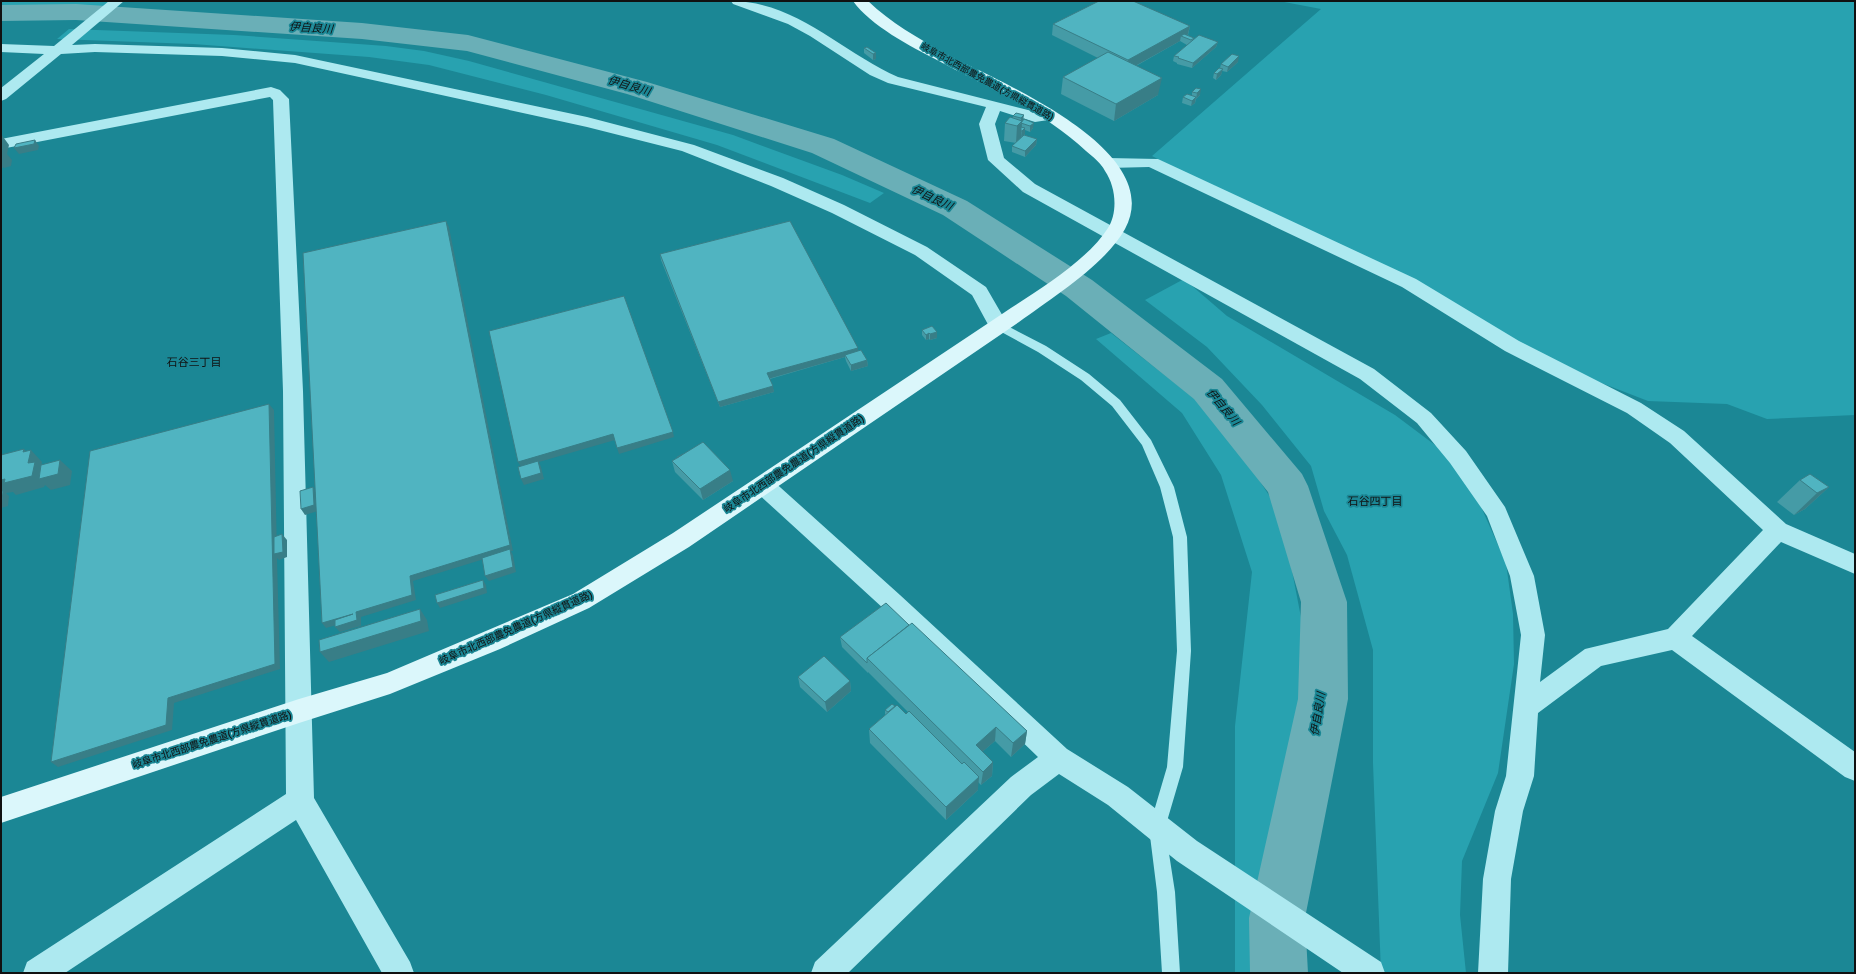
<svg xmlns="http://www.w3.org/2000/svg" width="1856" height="974" font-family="Signika,'Noto Sans JP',sans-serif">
	<rect width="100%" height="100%" fill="#1b8795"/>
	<!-- green -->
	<g fill="#28a2b0">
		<polygon points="1,1 112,1 105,7 6,8 1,7"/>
		<polygon points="1279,1 1855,1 1855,415 1767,419 1727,404 1648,401 1560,367 1152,156 1321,9"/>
		<polygon points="69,29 234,35 386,46 424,51 469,61 733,135 842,175 884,193 870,203 717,145 546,95 429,65 369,57 193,44 57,39"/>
		<polygon points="1184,279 1227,316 1395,415 1443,451 1478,500 1506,563 1513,614 1514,664 1498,773 1462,861 1460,915 1466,973 1381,973 1373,763 1373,650 1347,555 1324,511 1311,466 1262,405 1207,347 1145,300"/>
		<polygon points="1111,333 1195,399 1246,460 1281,514 1310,664 1288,973 1235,973 1235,726 1252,572 1221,475 1182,413 1096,339"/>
	</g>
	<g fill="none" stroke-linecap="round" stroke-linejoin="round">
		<!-- river -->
		<polygon fill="#6aafb7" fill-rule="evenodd" points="76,4 362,23 468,35 647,82 834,139 967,201 1092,280 1222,379 1302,474 1308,486 1347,602 1348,699 1305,918 1308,973 1250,973 1249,918 1298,699 1301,602 1268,492 1194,399 1066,296 943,215 812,153 627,94 467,51 362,39 76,20 1,21 1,5"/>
		<!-- lane -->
		<polygon fill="#ade9f0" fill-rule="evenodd" points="998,321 1046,346 1089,374 1120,400 1151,440 1174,487 1187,537 1191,651 1183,767 1165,828 1175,892 1180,973 1162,973 1157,892 1149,828 1167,767 1177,651 1173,537 1160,487 1142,445 1112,406 1081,380 1038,352 994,328 992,325"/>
		<!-- street -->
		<g fill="#ade9f0" fill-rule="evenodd">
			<polygon points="109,1 124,1 72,45 95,44 222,48 295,55 587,117 694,145 783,178 844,205 927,247 986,287 1008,325 1005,330 998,331 991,330 972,295 915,255 832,213 771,186 682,151 587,127 295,63 222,56 95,52 61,54 6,99 1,101 1,88 44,54 1,52 1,44 54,46"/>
			<path d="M731,1C796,1 842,52 898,77L1036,112L1055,113L1058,116L1055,119L1035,122L1000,111L995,124L1004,158L1035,184L1374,369L1431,413L1466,451L1505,507L1534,576L1545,635L1540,682L1585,649L1668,629L1763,530L1670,443L1627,413L1505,351L1402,287L1149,167L1108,168L1102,166L1100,163L1102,160L1108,158L1158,159L1416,279L1519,341L1641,403L1684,431L1786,524L1855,554V574L1781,542L1692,636L1855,752V781L1845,777L1672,650L1601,666L1538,713L1534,776L1523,811L1511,879L1508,973H1478L1483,879L1495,811L1506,776L1521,635L1510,576L1487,516L1450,463L1417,423L1360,379L1023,192L988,160L979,124L986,107L888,83L870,75L810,36L788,24L733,4Z"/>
			<polygon points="271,87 280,90 289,99 303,391 314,798 410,962 414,973 382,973 296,820 65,973 23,973 27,962 286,794 283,391 273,100 270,97 1,149 1,139"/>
			<polygon points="763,476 771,479 900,595 1067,749 1128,787 1197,841 1381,962 1385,973 1343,973 1177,861 1108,805 1059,774 1031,795 848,973 811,973 815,962 1011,777 1038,757 884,609 755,491 752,485 755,479"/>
		</g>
		<!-- secondary -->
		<path fill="#dbf7fb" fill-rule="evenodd" d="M853,1H868C891,23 918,38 945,53C996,81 1168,149 1125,229C1106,264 1052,298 1019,322L689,547L589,608L500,649L390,694L299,723L1,823V797L299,699L387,673L573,594L673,533L1005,312C1037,291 1088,260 1108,228C1118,212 1116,187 1105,171C1101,163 1093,157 1086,151C1043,111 988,88 937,60C910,46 871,26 853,1Z"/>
	</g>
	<!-- wall -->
	<g fill="#459ba6">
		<polygon points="1053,24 1190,26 1188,35 1194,39 1218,42 1216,47 1192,68 1177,64 1177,63 1173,61 1174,56 1187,45 1180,41 1136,66 1158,95 1114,121 1061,94 1063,77 1098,58 1052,35"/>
		<polygon points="864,48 876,53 876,59 873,60 864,53"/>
		<polygon points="1238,62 1227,72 1222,71 1221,75 1216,80 1213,78 1214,73 1220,68 1221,64"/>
		<polygon points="1196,88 1200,95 1196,99 1195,103 1191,106 1182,103 1183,97 1192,95 1192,92"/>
		<polygon points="1016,113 1023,121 1033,128 1030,132 1025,130 1025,134 1024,135 1037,139 1036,145 1025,157 1012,152 1012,146 1016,143 1004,141 1005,123 1013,118 1013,116"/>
		<polygon points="660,254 858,351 867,360 868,366 851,371 846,361 845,357 770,379 774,392 720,407 661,260"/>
		<polygon points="922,330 937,332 937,338 930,340 929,339 926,340 922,335"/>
		<polygon points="672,461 733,481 703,500 675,472"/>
		<polygon points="1800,480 1829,487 1805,509 1794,515 1777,502"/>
		<polygon points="909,625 1027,731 1025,744 1011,757 995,741 982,752 993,762 992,776 981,785 978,782 978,790 946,820 870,743 869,729 885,715 885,710 895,706 906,714 908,712 868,672 868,673 842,647 840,637"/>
		<polygon points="798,677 850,681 851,691 827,712 800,687"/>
	</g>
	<!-- shaded-wall -->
	<g fill="#387e87">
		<polygon points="1190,26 1187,37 1181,36 1180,41 1126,71 1128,60"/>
		<polygon points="1218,42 1216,47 1192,68 1193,63"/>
		<polygon points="876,53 876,59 873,60 873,54"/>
		<polygon points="1239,56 1238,62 1227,72 1228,67"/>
		<polygon points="1223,69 1221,75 1216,80 1217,74"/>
		<polygon points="1162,78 1158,95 1114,121 1116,104"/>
		<polygon points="1201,89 1200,95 1196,99 1197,93"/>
		<polygon points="1196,97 1195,103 1191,106 1192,101"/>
		<polygon points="1024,115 1023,121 1022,123 1021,138 1016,143 1017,126 1021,123 1021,118"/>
		<polygon points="1034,123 1033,128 1030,132 1030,126"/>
		<polygon points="1025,128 1025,134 1021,137 1022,131"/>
		<polygon points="1,134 9,145 7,154 12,160 11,166 4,168 3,167 3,168 1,168"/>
		<polygon points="1037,139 1036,145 1025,157 1025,151"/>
		<polygon points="35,140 39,146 38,150 19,154 14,148"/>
		<polygon points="446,221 449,227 513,551 511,551 513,555 516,572 489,581 485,576 510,551 413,581 416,600 361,617 361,626 340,632 335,627 357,619 326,628 322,623 356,612 410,576"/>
		<polygon points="937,332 937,338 930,340 930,334"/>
		<polygon points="929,333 929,339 926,340 926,335"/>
		<polygon points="858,348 858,354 845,355 845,357 768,379 767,373"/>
		<polygon points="867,360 868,366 851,371 851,365"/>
		<polygon points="773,386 774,392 720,407 718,402"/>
		<polygon points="269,404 274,410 277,554 282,534 287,540 287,557 279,560 277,558 280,669 174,703 172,730 58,767 51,762 168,698"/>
		<polygon points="673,432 674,437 619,454 617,448"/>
		<polygon points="613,434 615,440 539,462 541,467 544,479 524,485 521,479 521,467 518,462"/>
		<polygon points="24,449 30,455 31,450 42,462 41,468 60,460 72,471 70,485 51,490 45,485 44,487 16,495 13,492 6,493 9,496 8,506 1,508 1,501 3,492 1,490 1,480 28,463 23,452"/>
		<polygon points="730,470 733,481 703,500 700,489"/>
		<polygon points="313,487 318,493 318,511 305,515 301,509"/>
		<polygon points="1829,487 1805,509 1794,515 1817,493"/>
		<polygon points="483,580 486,585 487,593 440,608 437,603"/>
		<polygon points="420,609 427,620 429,631 329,662 320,652"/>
		<polygon points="850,681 851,691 827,712 825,702"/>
		<polygon points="996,727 995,741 974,759 976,745"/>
		<polygon points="1027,731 1025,744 1011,757 1013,743"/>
		<polygon points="993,762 992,776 981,785 983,772"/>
		<polygon points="979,777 978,790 946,820 946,807"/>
	</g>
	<!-- building -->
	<g fill="#50b4c1" stroke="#387e87">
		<polygon points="1099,1 1133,1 1190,26 1128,60 1053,24"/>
		<polygon points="1184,34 1194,38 1191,40 1181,36"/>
		<polygon points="1199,35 1218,42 1193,63 1178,58 1179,57 1174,56"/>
		<polygon points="867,47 876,53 873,54 864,48"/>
		<polygon points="1108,52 1162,78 1116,104 1063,77"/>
		<polygon points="1232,54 1239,56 1228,67 1221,64"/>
		<polygon points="1219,68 1223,69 1217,74 1214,73"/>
		<polygon points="1196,88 1201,89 1197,93 1192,92"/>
		<polygon points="1187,94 1196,97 1192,101 1183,97"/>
		<polygon points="1016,113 1024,115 1021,118 1013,116"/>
		<polygon points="1010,117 1022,121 1017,126 1005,123"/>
		<polygon points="1024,119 1034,123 1030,126 1021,123"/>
		<polygon points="1021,127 1025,128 1022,131 1021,131"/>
		<polygon points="1024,135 1037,139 1025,151 1012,146"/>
		<polygon points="35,140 34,144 14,148 16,144"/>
		<polygon points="3,148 1,154 1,155 1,149"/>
		<polygon points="446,221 510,545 410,576 412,595 356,612 357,620 335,627 335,620 353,614 322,623 303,253"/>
		<polygon points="790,221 858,348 767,373 773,386 718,402 660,254"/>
		<polygon points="624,296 673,432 617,448 613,434 518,462 489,331"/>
		<polygon points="932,326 937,332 930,334 929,333 926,335 922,330"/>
		<polygon points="861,350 867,360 851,365 845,355"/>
		<polygon points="269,404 275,664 168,698 166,725 51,762 90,451"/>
		<polygon points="703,442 730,470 700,489 672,461"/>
		<polygon points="24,449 23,452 31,450 28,463 35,462 32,476 4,483 5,479 1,480 1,455"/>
		<polygon points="683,454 677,458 677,457"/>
		<polygon points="60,460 58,474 39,479 41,465"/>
		<polygon points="538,461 541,473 521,479 518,467"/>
		<polygon points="1810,474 1829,487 1817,493 1800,480"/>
		<polygon points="313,487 314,505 301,509 300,491"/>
		<polygon points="1,491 3,491 2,501 1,501"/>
		<polygon points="282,534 283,552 274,554 274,537"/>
		<polygon points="510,549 513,567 485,576 482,558"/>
		<polygon points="483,580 484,588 437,603 435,595"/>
		<polygon points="886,603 909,625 867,658 867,663 840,637"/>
		<polygon points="420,609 421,621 320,652 319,640"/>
		<polygon points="912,623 1027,731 1013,743 996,727 976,745 993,762 983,772 867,658"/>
		<polygon points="824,656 850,681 825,702 798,677"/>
		<polygon points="892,704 895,706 888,712 885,710"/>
		<polygon points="897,705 906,714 909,711 962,764 964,762 979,777 946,807 869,729"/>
	</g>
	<g text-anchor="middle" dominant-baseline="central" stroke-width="3.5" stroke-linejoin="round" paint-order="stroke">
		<!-- far-street labels -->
		<g font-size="9" fill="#111" stroke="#1b8795">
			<text transform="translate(987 82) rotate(29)">岐阜市北西部農免農道(方県縦貫道路)</text>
		</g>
		<!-- street labels -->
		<g font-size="10" fill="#111" stroke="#1b8795">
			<text transform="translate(794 464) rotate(-34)">岐阜市北西部農免農道(方県縦貫道路)</text>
			<text transform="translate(516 628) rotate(-24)">岐阜市北西部農免農道(方県縦貫道路)</text>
			<text transform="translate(212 740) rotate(-18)">岐阜市北西部農免農道(方県縦貫道路)</text>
		</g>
		<!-- water labels -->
		<g font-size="11" font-style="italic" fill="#111" stroke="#1b8795">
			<text transform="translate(311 28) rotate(4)">伊自良川</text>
			<text transform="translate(629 86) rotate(16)">伊自良川</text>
			<text transform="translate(932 198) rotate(25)">伊自良川</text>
			<text transform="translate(1223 407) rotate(50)">伊自良川</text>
			<text transform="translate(1318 714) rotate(-81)">伊自良川</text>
		</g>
		<!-- neighbourhood labels -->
		<g font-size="11" fill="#111" stroke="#1b8795">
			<text x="194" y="362">石谷三丁目</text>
			<text x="1375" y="501">石谷四丁目</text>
		</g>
	</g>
	<!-- border -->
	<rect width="1856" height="974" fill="none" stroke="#111111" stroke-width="4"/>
</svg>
